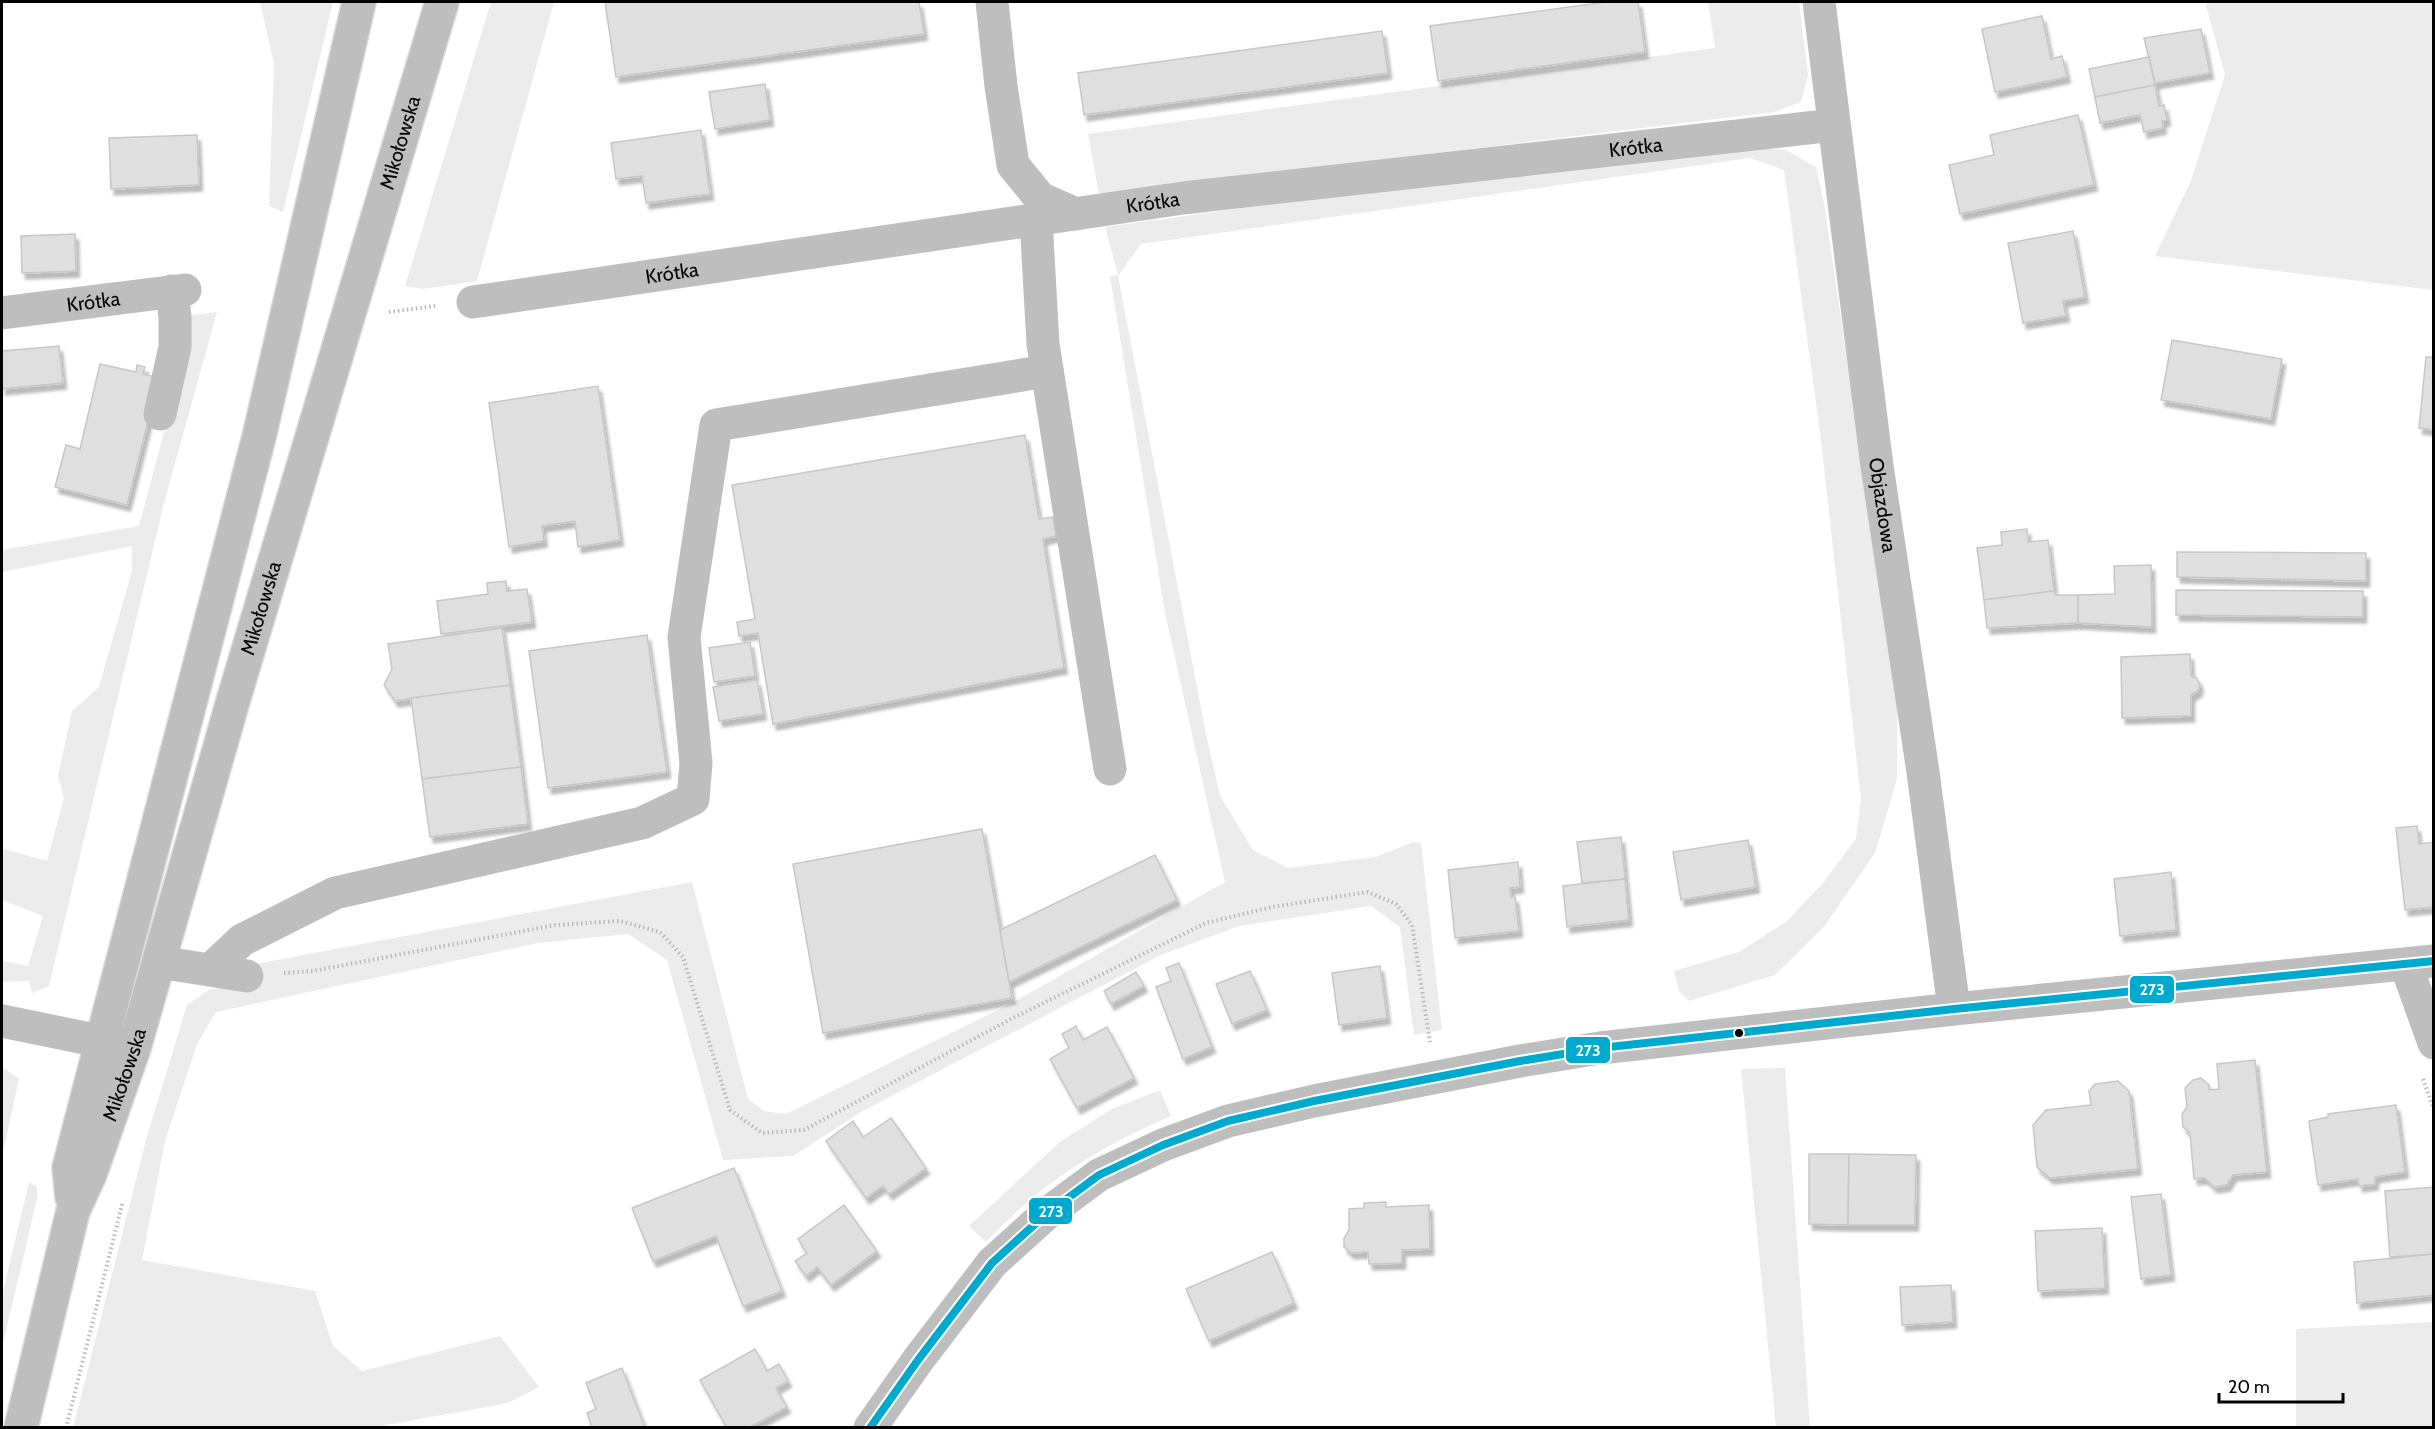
<svg xmlns="http://www.w3.org/2000/svg" width="2435" height="1429" font-family="Cabin,sans-serif">
	<defs>
		<filter id="shadow"><feDropShadow dx="3.5" dy="6" stdDeviation="1.5" flood-color="#0004"/></filter>
	</defs>
	<rect width="100%" height="100%" fill="#fff"/>
	<!-- green -->
	<g fill="#ececec">
		<polygon points="260,2 333,2 283,212 269,206 274,64"/>
		<polygon points="491,2 554,2 477,281 423,289 405,286"/>
		<polygon points="1708,2 1799,2 1808,75 1801,102 1774,112 1099,194 1088,134 1715,48"/>
		<polygon points="2205,2 2433,2 2433,290 2155,256 2190,183 2225,75"/>
		<polygon points="1737,145 1786,150 1816,167 1824,203 1897,698 1897,779 1875,853 1823,928 1775,975 1689,1001 1679,991 1674,971 1739,952 1786,922 1823,883 1856,839 1861,800 1848,682 1820,432 1784,170 1750,158 1141,244 1118,276 1207,739 1220,796 1253,850 1288,868 1376,857 1411,843 1421,842 1442,1030 1414,1035 1400,927 1371,906 1239,926 1161,955 861,1112 793,1156 723,1160 667,960 628,934 538,943 216,1012 197,1044 165,1141 142,1260 315,1291 333,1346 362,1371 500,1336 539,1387 508,1403 376,1427 73,1428 147,1136 187,1005 210,989 249,985 245,966 692,882 748,1099 764,1111 786,1114 1012,1003 1225,882 1165,613 1110,276 1118,275 1105,227 1389,188"/>
		<polygon points="217,312 164,503 49,986 32,993 29,981 2,982 2,961 28,966 43,916 2,900 2,860 4,849 47,861 64,798 58,776 72,711 99,687 132,571 132,546 2,572 2,550 139,526 183,361 185,316"/>
		<polygon points="2,1067 19,1079 2,1157"/>
		<polygon points="1785,1068 1810,1427 1776,1427 1741,1069"/>
		<path d="M1160,1090L1171,1116C1097,1148 1041,1183 986,1242L969,1226L1061,1141L1112,1109Z"/>
		<polygon points="29,1182 37,1187 37,1199 2,1348 2,1296"/>
		<polygon points="2433,1322 2433,1427 2296,1427 2296,1329"/>
	</g>
	<!-- building -->
	<g fill="#dfdfdf" stroke="#c7c7c7" stroke-width="1.5" filter="url(#shadow)">
		<polygon points="605,2 919,2 924,34 616,77"/>
		<polygon points="1606,2 1638,2 1645,52 1438,81 1430,26"/>
		<polygon points="2042,16 2051,59 2062,56 2067,77 1995,92 1982,29"/>
		<polygon points="2201,29 2210,73 2155,83 2144,38"/>
		<polygon points="1382,31 1388,73 1084,115 1078,73"/>
		<polygon points="2149,57 2155,85 2095,97 2089,69"/>
		<polygon points="765,84 770,120 715,129 709,92"/>
		<polygon points="2155,85 2159,106 2164,105 2167,120 2162,121 2163,128 2144,132 2140,115 2100,123 2095,97"/>
		<polygon points="2078,115 2094,185 1960,214 1949,165 1994,155 1990,135"/>
		<polygon points="701,130 710,194 646,203 642,176 616,179 611,143"/>
		<polygon points="197,135 199,185 111,189 109,138"/>
		<polygon points="2073,231 2085,297 2063,301 2066,316 2023,323 2008,243"/>
		<polygon points="75,234 76,271 22,273 21,236"/>
		<polygon points="2172,340 2282,359 2271,419 2161,400"/>
		<polygon points="59,346 63,383 2,389 2,351"/>
		<polygon points="2426,357 2434,357 2434,430 2419,428"/>
		<polygon points="100,364 136,372 137,365 145,367 143,374 159,378 127,505 55,487 66,445 80,449"/>
		<polygon points="598,386 620,540 578,547 575,521 542,526 544,541 509,547 489,403"/>
		<polygon points="1025,435 1039,519 1053,517 1056,536 1043,539 1064,668 773,724 758,633 739,636 737,622 755,619 732,485"/>
		<polygon points="2027,529 2028,542 2048,540 2054,591 1984,600 1977,548 2002,545 2001,532"/>
		<polygon points="2177,552 2366,553 2366,581 2177,577"/>
		<polygon points="2151,565 2152,627 2078,623 2078,595 2115,594 2114,566"/>
		<polygon points="506,581 507,591 527,589 532,622 441,634 437,601 488,594 487,583"/>
		<polygon points="2176,590 2363,591 2363,617 2176,615"/>
		<polygon points="2054,591 2056,595 2078,595 2078,623 1987,628 1984,600"/>
		<polygon points="502,628 510,685 395,701 384,685 392,669 388,644"/>
		<polygon points="647,635 667,772 548,788 529,651"/>
		<polygon points="750,642 755,676 714,682 709,648"/>
		<polygon points="2190,654 2191,676 2197,678 2200,685 2198,691 2191,695 2191,716 2122,718 2121,657"/>
		<polygon points="757,680 763,714 719,721 713,687"/>
		<polygon points="510,685 521,767 422,779 411,698"/>
		<polygon points="521,767 528,824 430,837 422,779"/>
		<polygon points="2417,826 2419,844 2434,842 2434,907 2405,910 2396,828"/>
		<polygon points="982,829 1012,998 823,1033 793,864"/>
		<polygon points="1621,837 1625,879 1582,883 1577,842"/>
		<polygon points="1748,840 1756,887 1681,900 1673,852"/>
		<polygon points="1155,855 1177,900 1009,982 1000,930"/>
		<polygon points="1518,862 1520,887 1510,888 1511,897 1515,897 1519,931 1455,938 1448,870"/>
		<polygon points="2171,872 2176,930 2120,936 2114,879"/>
		<polygon points="1625,879 1629,920 1567,927 1563,886"/>
		<polygon points="1179,963 1212,1047 1183,1059 1156,987 1171,981 1166,968"/>
		<polygon points="1380,966 1387,1018 1339,1025 1332,973"/>
		<polygon points="1250,971 1267,1010 1232,1024 1216,984"/>
		<polygon points="1136,972 1144,986 1111,1004 1104,991"/>
		<polygon points="1076,1026 1083,1040 1107,1027 1134,1078 1077,1108 1050,1059 1069,1048 1062,1034"/>
		<polygon points="2255,1060 2267,1172 2233,1175 2227,1185 2214,1187 2205,1178 2194,1179 2190,1133 2183,1127 2182,1114 2187,1107 2185,1088 2193,1080 2201,1078 2209,1085 2209,1090 2219,1089 2217,1064"/>
		<polygon points="2118,1081 2129,1091 2138,1169 2050,1178 2037,1167 2033,1125 2046,1110 2091,1105 2089,1091 2095,1084"/>
		<polygon points="2396,1105 2405,1172 2375,1177 2375,1184 2359,1186 2358,1179 2318,1185 2309,1121 2328,1117 2328,1114"/>
		<polygon points="891,1118 926,1168 889,1194 883,1186 866,1198 826,1141 853,1121 863,1137"/>
		<polygon points="1809,1154 1849,1154 1848,1225 1809,1224"/>
		<polygon points="1849,1154 1916,1155 1915,1225 1848,1225"/>
		<polygon points="734,1168 782,1291 743,1306 716,1236 653,1261 632,1208"/>
		<polygon points="2434,1187 2434,1254 2390,1257 2385,1191"/>
		<polygon points="2161,1194 2171,1275 2141,1279 2131,1197"/>
		<polygon points="1386,1202 1386,1207 1429,1205 1430,1249 1402,1250 1402,1263 1369,1264 1368,1252 1351,1253 1344,1247 1344,1238 1349,1230 1349,1209 1364,1208 1364,1203"/>
		<polygon points="844,1205 877,1251 831,1285 817,1267 806,1276 795,1261 807,1253 798,1239"/>
		<polygon points="2102,1228 2105,1288 2038,1291 2035,1231"/>
		<polygon points="1272,1252 1294,1303 1209,1341 1186,1289"/>
		<polygon points="2434,1254 2434,1295 2357,1303 2354,1262"/>
		<polygon points="1951,1285 1953,1322 1902,1325 1900,1287"/>
		<polygon points="755,1349 767,1371 779,1364 788,1381 776,1388 787,1407 748,1428 727,1428 700,1380"/>
		<polygon points="622,1368 645,1428 592,1428 587,1413 596,1409 586,1383"/>
	</g>
	<g fill="none" stroke-linecap="round" stroke-linejoin="round">
		<!-- major casing -->
		<g stroke="#dbdbdb" stroke-width="36">
			<g id="major">
				<polyline points="72,1197 69,1168 259,437 359,2"/>
				<path id="s4" d="M21,1428L73,1211L90,1174L134,1048L233,701L442,2"/>
			</g>
		</g>
		<!-- path -->
		<g stroke="#b9b9b9" stroke-width="4" stroke-dasharray="1.5 3" stroke-linecap="butt">
			<polyline points="389,312 435,306"/>
			<polyline points="284,973 313,971 555,925 620,921 660,932 683,957 730,1110 762,1133 804,1130 1011,1019 1206,923 1272,907 1368,892 1396,904 1412,925 1430,1042"/>
			<polyline points="2423,1079 2434,1110"/>
			<polyline points="66,1428 123,1201"/>
		</g>
		<!-- minor -->
		<g stroke="#bebebe" stroke-width="33">
			<polyline points="992,2 1001,86 1013,165 1040,198 1076,214"/>
			<path id="s1" d="M1819,2L1877,466L1923,772L1954,1009"/>
			<polyline points="1036,219 1043,344 1110,769"/>
			<path id="s2" d="M473,302L1183,198L1834,125"/>
			<path id="s3" d="M2,313L185,290"/>
			<polyline points="160,414 175,347 175,317 172,291"/>
			<polyline points="159,962 247,976"/>
			<polyline points="2406,965 2434,1043"/>
			<polyline points="210,970 242,940 335,893 642,823 693,799 696,763 684,637 716,425 1047,371"/>
			<polyline points="2,1021 129,1047"/>
			<polyline points="870,1428 918,1360 992,1263 1045,1215 1099,1175 1163,1145 1228,1121 1314,1101 1520,1061 1600,1048 1954,1009 2434,961"/>
		</g>
		<!-- major -->
		<use href="#major" stroke="#bebebe" stroke-width="33"/>
		<!-- bus-1 casing -->
		<g stroke="#fff" stroke-width="12">
			<polyline id="bus-1" points="870,1428 918,1360 992,1263 1045,1215 1099,1175 1163,1145 1228,1121 1314,1101 1520,1061 1600,1048 1954,1009 2434,961"/>
		</g>
		<!-- bus-1 -->
		<use href="#bus-1" stroke="#00a9ce" stroke-width="8"/>
	</g>
	<!-- markers -->
	<circle fill="#000" stroke="#fff" stroke-width="2" cx="1739" cy="1033" r="5"/>
	<g text-anchor="middle" dominant-baseline="central" stroke-width="4.5" stroke-linejoin="round" paint-order="stroke">
		<!-- street labels -->
		<g font-size="20" fill="#000" stroke="#fff">
			<text stroke="none"><textPath href="#s4" startOffset="1341">Mikołowska</textPath></text>
			<text stroke="none"><textPath href="#s2" startOffset="1173">Krótka</textPath></text>
			<text stroke="none"><textPath href="#s2" startOffset="687">Krótka</textPath></text>
			<text stroke="none"><textPath href="#s2" startOffset="201">Krótka</textPath></text>
			<text stroke="none"><textPath href="#s3" startOffset="92">Krótka</textPath></text>
			<text stroke="none"><textPath href="#s1" startOffset="507">Objazdowa</textPath></text>
			<text stroke="none"><textPath href="#s4" startOffset="855">Mikołowska</textPath></text>
			<text stroke="none"><textPath href="#s4" startOffset="369">Mikołowska</textPath></text>
		</g>
	</g>
	<g stroke="#fff" stroke-width="2">
		<rect x="2129" y="975" width="46" height="29" rx="6" fill="#00a9ce"/>
		<rect x="1565" y="1036" width="46" height="28" rx="6" fill="#00a9ce"/>
		<rect x="1028" y="1197" width="45" height="28" rx="6" fill="#00a9ce"/>
	</g>
	<g font-size="16" text-anchor="middle" font-weight="bold" fill="#fff">
		<text x="2152" y="995">273</text>
		<text x="1588" y="1056">273</text>
		<text x="1051" y="1217">273</text>
	</g>
	<!-- border -->
	<rect width="2435" height="1429" fill="none" stroke="#000000" stroke-width="6"/>
	<!-- scale -->
	<path d="M2219 1393v9h124v-9" fill="none" stroke="#000000" stroke-width="3"/>
	<text x="2228" y="1393" font-size="18" fill="#000000" stroke="#ffffff" stroke-width="4.5" paint-order="stroke">20 m</text>
</svg>
